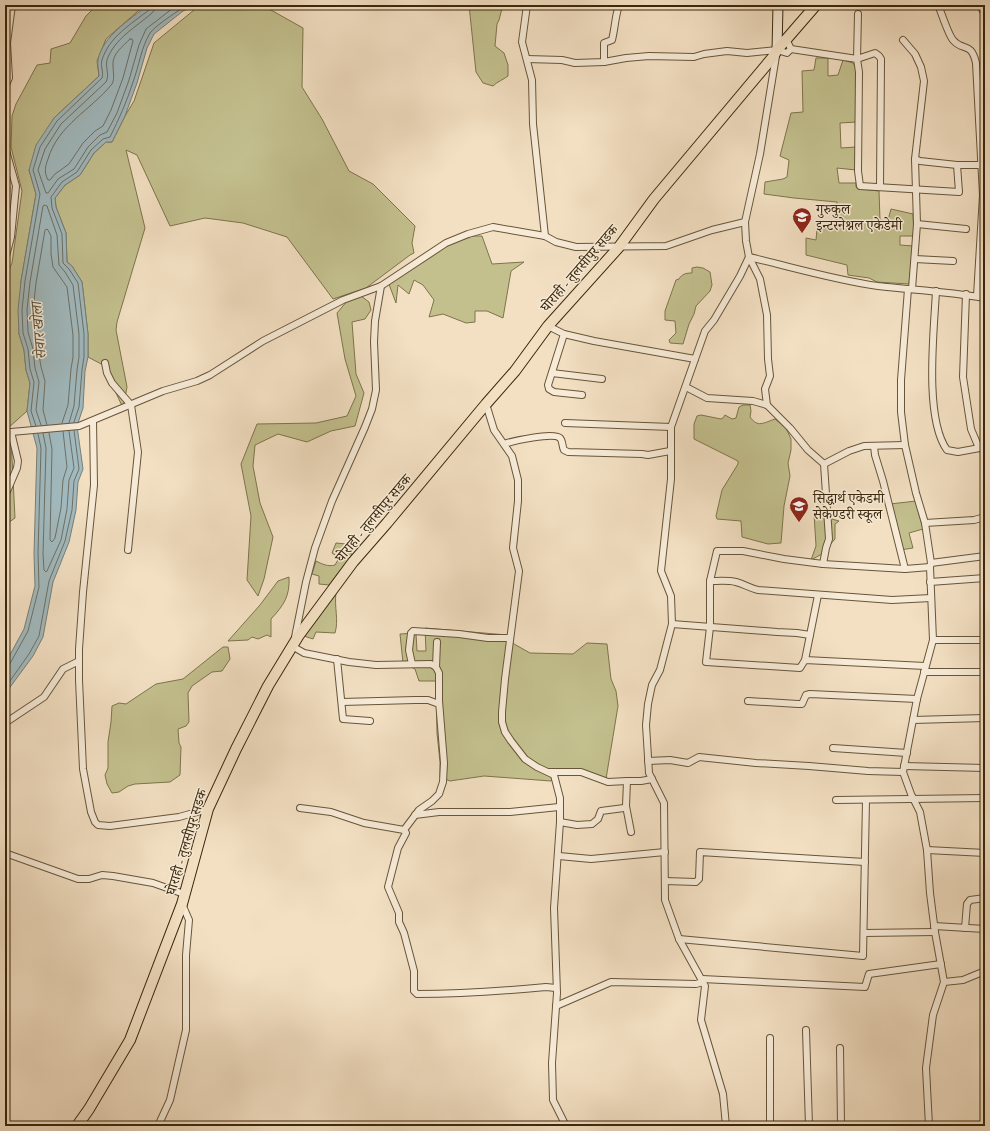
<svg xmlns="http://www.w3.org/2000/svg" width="990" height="1131" font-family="'EB Garamond','Noto Serif Devanagari',serif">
	<rect width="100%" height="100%" fill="#f3e0c3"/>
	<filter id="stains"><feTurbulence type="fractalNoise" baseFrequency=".005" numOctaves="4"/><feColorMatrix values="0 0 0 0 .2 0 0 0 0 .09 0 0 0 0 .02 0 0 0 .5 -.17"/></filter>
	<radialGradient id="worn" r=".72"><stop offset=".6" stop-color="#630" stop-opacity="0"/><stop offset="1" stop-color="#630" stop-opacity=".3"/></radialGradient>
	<!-- green -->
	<g fill="#c3c08e" stroke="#7e744c">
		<polygon points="97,5 145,5 106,39 97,61 99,76 54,118 29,170 36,194 21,281 19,334 24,350 26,370 30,383 27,411 7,429 5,427 5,278 12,263 22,191 11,147 12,116 16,104 37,65 50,63 51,49 70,43 86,16"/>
		<polygon points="200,5 238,5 238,7 252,5 262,5 303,28 302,87 322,119 349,171 373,184 415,226 412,243 414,253 410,255 366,288 333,299 287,237 243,223 205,218 170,226 137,155 126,150 145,228 117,322 116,330 127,387 123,408 103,365 88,357 88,334 82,282 72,266 67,262 66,233 56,207 55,198 65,185 80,175 94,153 106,142 112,142 125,116 134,101 154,43"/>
		<path d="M469,5H503L499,20L497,24L495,46L504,53L508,65V76C503,80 498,81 493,86L483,83L476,72Z"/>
		<polygon points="816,58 828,58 828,76 838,75 843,60 853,63 858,72 857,122 840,123 841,148 856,147 856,170 837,168 839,183 856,183 856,187 859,189 879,191 880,220 888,220 891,209 913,214 914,236 900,236 900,245 913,246 909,284 877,282 869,278 848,275 847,265 806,255 806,238 816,240 817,229 836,228 837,202 794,198 764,194 765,182 783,179 787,177 789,160 780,156 791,113 803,112 802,71 814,70"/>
		<polygon points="5,170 10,188 5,240"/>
		<path d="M473,236H482L492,264L524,262L511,271L503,318L487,311H475V322L466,323L443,314L429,317L434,300L423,285L414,280L409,294L398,285L396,303L387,279C414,263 442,246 473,236Z"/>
		<path d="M697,267L703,268L710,272L712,285L710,291L696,306L694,314L689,324L683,344L670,343L669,340L676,333L675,321L665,320V311L676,280L679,279C682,274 686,273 692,273V268Z"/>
		<polygon points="361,296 369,302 371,310 365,319 352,322 356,374 364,393 355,426 331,431 307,442 278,434 255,445 253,466 260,503 273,537 264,579 258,596 247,580 251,516 241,464 257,424 316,423 347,416 356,396 345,359 337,313 348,300"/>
		<path d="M743,405H750L751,411L750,417C758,428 763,423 775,419L786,428L791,439V450L788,463L790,476L784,506L781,543L768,544L742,537L741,521L717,519L716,516L722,490L738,464V461L694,439V424L697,416L701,415L721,419L723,418L725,415L732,419L736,418L739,407Z"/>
		<polygon points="5,433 11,439 15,518 5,525"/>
		<polygon points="916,501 923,529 909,533 913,548 900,550 890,504"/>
		<polygon points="814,514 839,521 835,524 835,539 822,554 811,560 816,546"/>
		<path d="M336,543L346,544L352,555L329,585L319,584V576L312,574L316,561C322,564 328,567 335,565L339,558L332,553Z"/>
		<path d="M289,577C290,596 284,605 271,619V637L267,635L258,639L252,637L248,640L228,641L260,605L278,581Z"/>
		<path d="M336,593C334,607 339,620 335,633L316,632L313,639L304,636Z"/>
		<polygon points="425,628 507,635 514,644 530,653 573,654 587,643 607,644 611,679 616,691 618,706 606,779 603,779 587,771 558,769 551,781 484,776 450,781 440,777 440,762 437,733 436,681 419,681 415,669 403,663 400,634 416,633 417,651 426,651"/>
		<polygon points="223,647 228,647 230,659 222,671 212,672 192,686 188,693 189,722 186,726 178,729 179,743 181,747 180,775 170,782 135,784 128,786 119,792 112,793 107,784 105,775 108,768 108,742 111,722 112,706 119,703 126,704 156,684 183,679"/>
	</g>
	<!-- water -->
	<path fill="#a1babf" stroke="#787f77" d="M148,5H197L183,11L154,34L147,48L137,83L125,116L112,142H106L94,153L80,175L65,185L55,198L56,207L66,233L67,262L72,266L82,282L88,334V357L85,371L83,408L77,426L83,469L78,482L76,510L69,542L53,582L43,637L33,656L5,694V664L24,629L35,586L34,554L37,448L27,411L30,383L26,370L24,350L19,334L18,310L21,281L36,194L29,170L36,145L54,118L99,76C99,71 97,65 98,60C103,35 130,20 148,5Z"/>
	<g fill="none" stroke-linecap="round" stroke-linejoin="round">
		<!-- shore -->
		<g stroke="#6e7065" stroke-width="1">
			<path d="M155,5V9L152,13C136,27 114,39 107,60C105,68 110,74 106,82L61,124L45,149L38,170L46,193H48L58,179L74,169L88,147L100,135L107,132L117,113L129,80L139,45L146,29L177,5"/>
			<path d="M130,39H132L133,41L123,78L111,110L103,126L95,131L83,143L69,164L55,174L50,180H48C44,172 45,167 48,159C58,125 91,110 112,84C115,78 113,73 113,65C112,54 123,46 130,39Z"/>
			<path d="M74,422L79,407L82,370L84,357V334L78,283L69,269L63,263L62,234L52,208L51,197L62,182L77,172L91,150L103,139L110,137C119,119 127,101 133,82C139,66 141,48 150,33C155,26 180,9 188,5"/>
			<polyline points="41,425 36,410 39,382 35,368 33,349 28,332 27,310 30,282 43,206 45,205 47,206 57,235 59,265 65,272 73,285 79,334 79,357 77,370 74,406 69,423"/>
			<polyline points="47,425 43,410 45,381 41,367 38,348 34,331 33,310 36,283 45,230 47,229 48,230 51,236 51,254 53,267 67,287 73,335 73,357 71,369 68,405 62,423"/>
			<path d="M36,426L31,411L34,382L30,369L28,349L23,333L22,310L25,281L40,194L33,170L40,147L57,121L102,78C104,72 100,66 102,60C109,37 131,24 149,10L150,5"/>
			<polyline points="43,433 46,448 43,554 44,570 46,572 47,571 61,540 67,509 69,480 74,468 69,431"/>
			<polyline points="49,433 52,449 50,540 52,542 55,538 61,508 63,480 67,467 63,431"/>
			<polyline points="5,666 9,665 12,660 28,631 39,587 38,553 41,448 38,434"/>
			<polyline points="5,688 29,654 39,636 49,581 65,541 72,510 74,481 79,469 74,430"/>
		</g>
		<!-- street casing -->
		<g stroke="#685539" stroke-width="8">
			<g id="street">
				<polyline points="527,5 522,42 532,80 533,124 545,236"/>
				<path d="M938,5C942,14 948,34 953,40C963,52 971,41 976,63L983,195L977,296"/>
				<polyline points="980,5 985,15"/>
				<polyline points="858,14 857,59 875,53 879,56 881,59 880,187"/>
				<polyline points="903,40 915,54 921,67 924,81 915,159 917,224 912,289"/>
				<polyline points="791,49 857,59 859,72 858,171 860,186 959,192 957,165"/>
				<polyline points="527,59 562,60 575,63 604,62 626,58 649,56 694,57 704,54 727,51 747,53 777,50 787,53 791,49 787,41"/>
				<path d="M604,62V43L612,40C615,28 615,17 619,5"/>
				<polyline points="5,87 9,78 7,43 12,5"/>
				<polyline points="5,147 16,186 11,237 5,260"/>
				<polyline points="915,159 920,161 957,165 982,165"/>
				<polyline points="917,224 966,229"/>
				<path d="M749,257C792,267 835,280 878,286C914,290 950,292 985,298"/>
				<polyline points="749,257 760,279 767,315 768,359 770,376 765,389 767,405"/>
				<polyline points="915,259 953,261"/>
				<polyline points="908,289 901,380 901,412 905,445 916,493 925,523 931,563 930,567 933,640 917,699 903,772 911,794 920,812 927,850 930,893 935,932 944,982 933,1015 926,1068 929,1126"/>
				<path d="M936,291C934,331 924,418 947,450L958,452L985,447"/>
				<polyline points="966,294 963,377 971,429 979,448"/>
				<polyline points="548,326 564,334 594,341 695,359"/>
				<polyline points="564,334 548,385 549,389 554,392 582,395"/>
				<polyline points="105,363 107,373 112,383 131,405 138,452 128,550"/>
				<polyline points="552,373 602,379"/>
				<polyline points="686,387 707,398 753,401 767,405 790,428 808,450 824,464 849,451 864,446 905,445"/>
				<polyline points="486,404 494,430 512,456 518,480 518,501 513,548 519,571 505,679 502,712 502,722 505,732 511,741 525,759 537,767 554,775 560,798 560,822 554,908 557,993 552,1063 553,1100 566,1126"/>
				<polyline points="93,421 94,485 83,592 79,649 79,680 83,769 91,812 95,822 98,825 110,826 179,817 208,809"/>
				<polyline points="565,423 671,427"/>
				<path d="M504,444C513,441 553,432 560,438C563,441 562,447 564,450L568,452L642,454L648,455L670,451"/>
				<polyline points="874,446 875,455 883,481 905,569"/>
				<polyline points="5,496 17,468 18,461 11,432 79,426 163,391 197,381 210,375 263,341 343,300 381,286"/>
				<polyline points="925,523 974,520 985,517"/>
				<polyline points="931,563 985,556"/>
				<polyline points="823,564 826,548 829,539 824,464"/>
				<path d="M710,581C718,581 728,580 736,582C744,584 749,588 758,590L892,600L931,598"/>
				<polyline points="930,582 985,578"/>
				<polyline points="672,624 777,632 797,633 810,635"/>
				<polyline points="295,637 306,582 315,548 332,501 365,427 372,409 376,390 374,342 375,321 381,286 446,243 468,234 493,227 545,236 556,242 576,247 666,246 712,230 745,222"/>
				<polyline points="933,640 985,640"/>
				<polyline points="292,646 304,653 349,662 376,665 431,664 436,667 439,673 439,701 444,763 443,782 439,794 432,801 419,810 404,830 364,823 331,812 300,808"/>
				<polyline points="337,659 343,719 370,721"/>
				<polyline points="805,660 818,595"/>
				<polyline points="412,664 409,650 411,633 413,631 459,634 488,638 509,638"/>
				<polyline points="925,666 805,660 800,668 706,662 710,627 710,581 717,551 743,551 784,559 823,564 905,569 930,567"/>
				<polyline points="436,667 437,642"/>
				<polyline points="924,672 985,672"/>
				<polyline points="748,701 798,704 802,704 806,695 810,694 917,699"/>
				<polyline points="342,702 415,700 428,700 439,704"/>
				<polyline points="913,720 985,718"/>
				<polyline points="5,723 44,697 63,669 79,661"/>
				<polyline points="833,748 907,753"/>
				<polyline points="648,761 670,760 688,763 699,757 756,763 809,766 868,771 903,772"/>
				<polyline points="904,766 985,768"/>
				<polyline points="549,772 581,772 608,782 627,781"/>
				<polyline points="836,800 985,798"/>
				<polyline points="626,806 631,832"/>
				<polyline points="415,815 439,812 510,812 559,807"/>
				<polyline points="560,822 577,825 592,824 598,819 601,811 624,808 626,806 627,781 641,781 652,779"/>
				<path d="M404,830L406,833L398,848L388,887L399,913V922L404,933L414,971V991L417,994C460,994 503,991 546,987L556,988"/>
				<polyline points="927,850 985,853"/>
				<polyline points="5,853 78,879 89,879 102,875 113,876 153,883 184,894"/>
				<polyline points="559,856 591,859 665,852"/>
				<polyline points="665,881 696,882 699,879 700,852 865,862"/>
				<polyline points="934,926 985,929"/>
				<polyline points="965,928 967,904 970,900 985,898"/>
				<polyline points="864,933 935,932"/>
				<polyline points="679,939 863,956 866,800"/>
				<polyline points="702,979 865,987 869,974 941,964"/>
				<polyline points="944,982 963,980 985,971"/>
				<polyline points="556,1006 611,982 696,984 703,982"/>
				<polyline points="806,1030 809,1126"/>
				<polyline points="770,1038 770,1126"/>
				<polyline points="840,1048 841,1126"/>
				<polyline points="158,1126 170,1100 186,1030 186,955 189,920 182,904"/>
				<polyline points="726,1126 723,1094 701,1020 705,986 679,939 665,900 664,803 649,773 646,725 648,704 652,685 660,670 672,624 671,596 661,571 671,479 671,427 705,331 714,320 740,276 749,257 746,241 745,222 760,154 776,56"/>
			</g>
		</g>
		<!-- secondary casing -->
		<g stroke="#3a270b" stroke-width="11">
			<polyline id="secondary" points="777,50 778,5"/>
		</g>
		<!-- primary casing -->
		<g stroke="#3a270b" stroke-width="12">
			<polyline id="primary" points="77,1126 89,1109 130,1040 182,904 208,809 236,749 268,686 299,635 353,562 387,523 486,404 515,371 548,326 619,247 654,199 773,57 777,50 816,5"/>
		</g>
		<!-- street -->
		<use href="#street" stroke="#f7ebd8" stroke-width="6"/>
		<!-- secondary -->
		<use href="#secondary" stroke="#f7ebd8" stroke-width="9"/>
		<!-- primary -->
		<use href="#primary" stroke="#f3e0c3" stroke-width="10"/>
	</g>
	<!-- icons -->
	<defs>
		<g id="school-pin" transform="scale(1)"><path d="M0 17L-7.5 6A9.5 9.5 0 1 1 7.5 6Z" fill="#8f2418" stroke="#f7ebd8"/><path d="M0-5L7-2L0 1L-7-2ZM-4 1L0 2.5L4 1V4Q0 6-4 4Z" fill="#fff"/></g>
	</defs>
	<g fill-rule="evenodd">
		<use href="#school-pin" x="802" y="217"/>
		<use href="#school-pin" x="799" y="506"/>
	</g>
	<g text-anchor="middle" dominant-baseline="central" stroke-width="3" stroke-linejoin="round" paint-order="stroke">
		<!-- poi labels -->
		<g font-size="14" fill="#3a270b" stroke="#f7ebd8" text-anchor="start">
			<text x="816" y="209">गुरुकुल<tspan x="816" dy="16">इन्टरनेश्नल एकेडेमी</tspan></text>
			<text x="813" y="498">सिद्धार्थ एकेडमी<tspan x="813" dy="16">सेकेण्डरी स्कूल</tspan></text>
		</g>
		<!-- street labels -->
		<g font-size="14" fill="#3a270b" stroke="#f7ebd8">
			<text transform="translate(579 268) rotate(-49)">घोराही - तुलसीपुर सडक</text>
			<text transform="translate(373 518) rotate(-50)">घोराही - तुलसीपुर सडक</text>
			<text transform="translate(186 842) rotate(-73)">घोराही - तुलसीपुर सडक</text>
		</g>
		<!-- water labels -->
		<g font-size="15" font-style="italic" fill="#595341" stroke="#f7ebd8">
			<text transform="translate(38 331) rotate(-95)">सेवार खोला</text>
		</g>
	</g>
	<!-- margin -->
	<rect width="990" height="1131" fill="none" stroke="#f3e0c3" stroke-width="20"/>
	<rect x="6" y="6" width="978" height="1119" fill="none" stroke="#3a270b" stroke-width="2"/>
	<rect x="10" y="10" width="970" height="1111" fill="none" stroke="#3a270b"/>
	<rect width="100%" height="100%" filter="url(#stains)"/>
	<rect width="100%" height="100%" fill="url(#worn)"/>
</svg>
